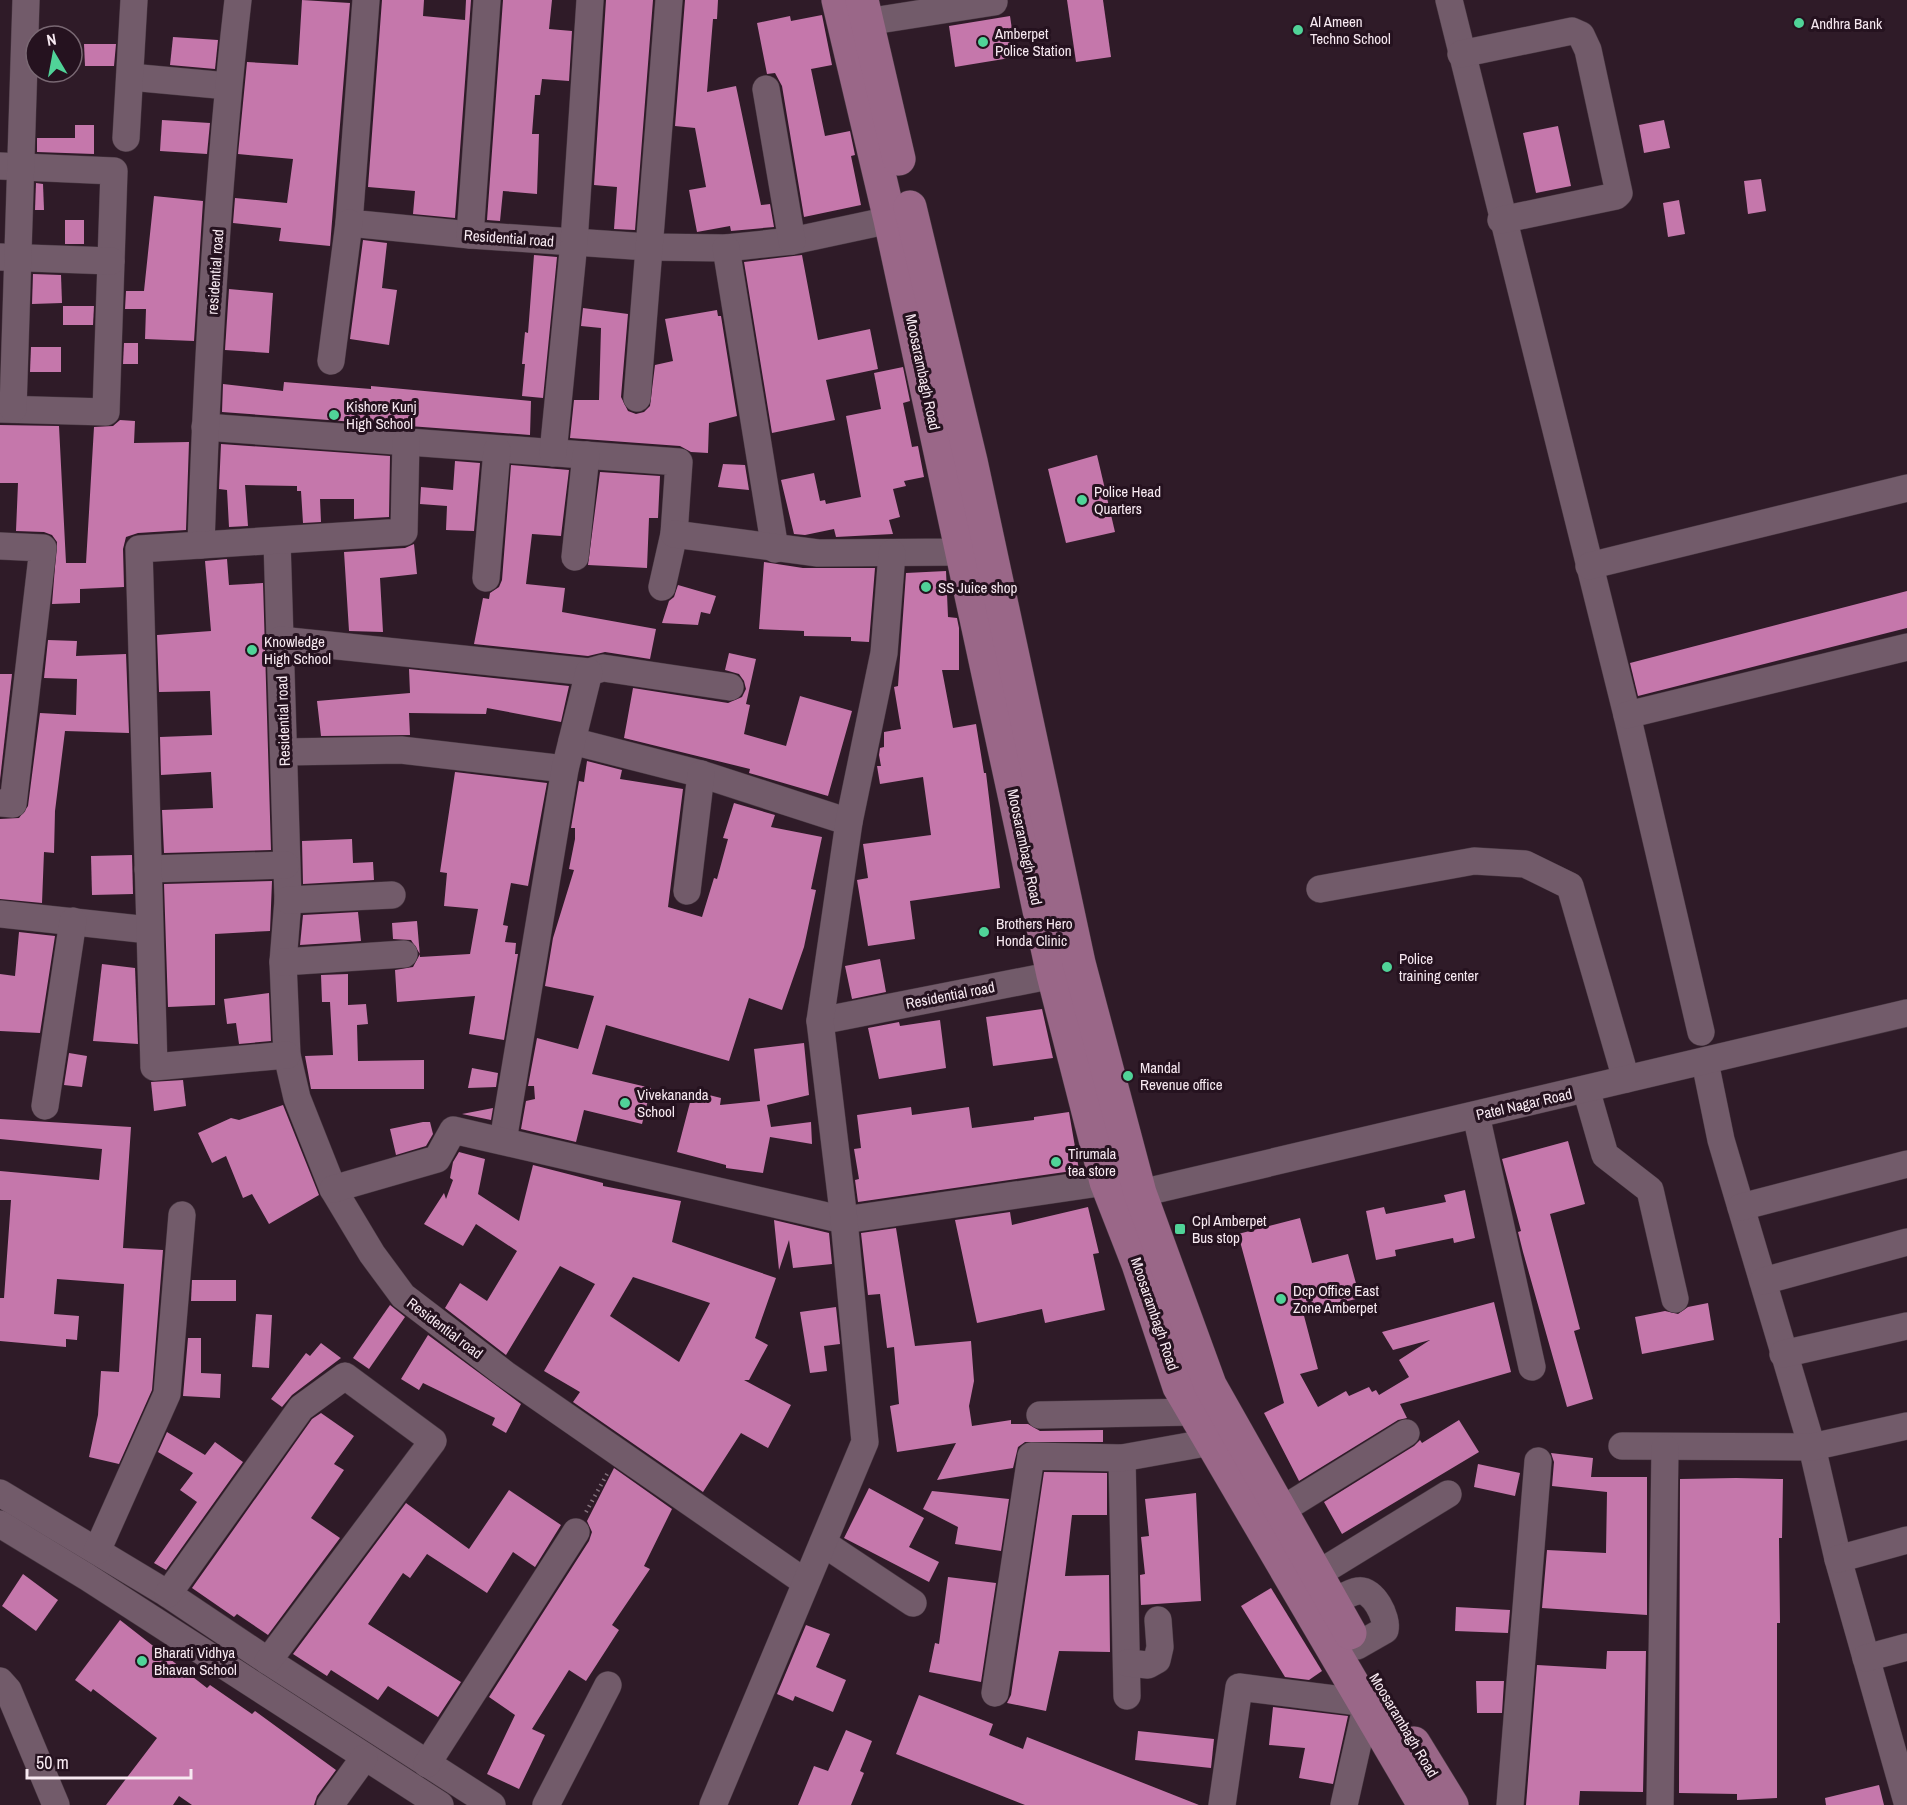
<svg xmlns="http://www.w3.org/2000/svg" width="1907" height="1805" font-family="'Archivo Narrow',sans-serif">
	<rect width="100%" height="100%" fill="#2f1b28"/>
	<!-- building -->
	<g fill="#c577ab" fill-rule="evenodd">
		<polygon points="302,0 350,3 330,246 279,241 281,228 233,223 235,198 287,203 293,159 238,154 247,62 298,65"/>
		<polygon points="382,0 424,0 423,16 465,20 466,0 471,0 455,218 413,214 415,191 368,187"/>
		<polygon points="503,0 552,0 549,29 572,31 569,81 542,79 540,95 535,95 532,134 539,134 537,194 503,191 500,221 487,220"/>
		<polygon points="606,0 653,0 635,230 614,229 617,187 594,185"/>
		<polygon points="685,0 718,0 717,19 713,19 707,92 736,86 761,205 770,204 774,227 731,231 730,226 697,232 689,190 706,187 695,128 675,126"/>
		<polygon points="1067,0 1103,0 1111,57 1076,62"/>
		<polygon points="822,15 832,65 811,69 825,136 850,131 855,155 851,156 861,205 804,217 782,86 775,73 767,74 757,23 790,16 791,21"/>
		<polygon points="1010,16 1016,57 955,67 949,26"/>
		<polygon points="173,37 218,40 215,69 170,65"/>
		<polygon points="84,44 116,44 114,66 85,66"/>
		<polygon points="162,120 210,123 207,154 160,151"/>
		<polygon points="1664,120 1670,148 1644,153 1639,125"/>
		<polygon points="75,125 94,125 94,154 37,152 37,138 75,138"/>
		<polygon points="1558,126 1571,186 1536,193 1523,133"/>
		<polygon points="1761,179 1766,211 1748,214 1744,181"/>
		<polygon points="36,183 43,184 44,210 35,210"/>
		<polygon points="154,196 203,201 194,341 145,339 146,309 125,309 126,291 144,291"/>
		<polygon points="1679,200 1685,234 1668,237 1663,203"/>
		<rect x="65" y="220" width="19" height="24"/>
		<polygon points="363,240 387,243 382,288 397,290 389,345 350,339"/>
		<polygon points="534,255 557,257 543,398 522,396 525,364 522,364 525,332 528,333"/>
		<polygon points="802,255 818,340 870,329 878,369 826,380 835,420 772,433 744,262"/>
		<polygon points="33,274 61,275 62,303 32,304"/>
		<polygon points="229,289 273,293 269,353 225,350"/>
		<polygon points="63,306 94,306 93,325 63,325"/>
		<polygon points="583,308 628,314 621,397 628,411 636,414 644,412 650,406 655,365 673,361 665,319 717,310 718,316 721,316 737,416 709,423 708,453 691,452 680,446 570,438 574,400 599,400 601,328 581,326"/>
		<polygon points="124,343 138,343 138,364 123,364"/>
		<polygon points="31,347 61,347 61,372 30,372"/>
		<polygon points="903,367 910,401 903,403 912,447 918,446 924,477 904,481 906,486 893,489 900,517 889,520 893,534 836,537 834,529 805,535 794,534 781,480 814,473 820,501 825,500 826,504 861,497 846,416 881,409 874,373"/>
		<polygon points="284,382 371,389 371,386 531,401 530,435 222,412 223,384 283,391"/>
		<polygon points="120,420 135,421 134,443 189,442 186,530 138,533 126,537 123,549 124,587 80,589 80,603 52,604 57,542 52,535 44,532 16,531 18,483 0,483 0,425 59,426 66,563 86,563 94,427 113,426"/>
		<polygon points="221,444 390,456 389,517 354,519 354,499 320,499 321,522 303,523 301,491 297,491 297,486 245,485 248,526 229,527 227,490 219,489"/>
		<polygon points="1097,455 1115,532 1066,543 1048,469"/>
		<polygon points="455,461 480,463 474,531 446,530 447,506 420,504 421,487 453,490"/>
		<polygon points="723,464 745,465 749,490 718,487"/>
		<polygon points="511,465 569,470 561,536 532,534 526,584 565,588 562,612 656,629 650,659 605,652 588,656 474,644 483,598 489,599 490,593 499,587 502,580"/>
		<polygon points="600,472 660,476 658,518 649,518 647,568 588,565"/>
		<polygon points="414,544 417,574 380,578 383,632 349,631 344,552 405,548"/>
		<polygon points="227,559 229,585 263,583 271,850 164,853 162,810 213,808 211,772 161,775 160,737 212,735 210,691 159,692 157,635 211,631 205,561"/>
		<polygon points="764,562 803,568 875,568 869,642 851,641 851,637 804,636 804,631 759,629"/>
		<polygon points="946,571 948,617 957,618 959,628 959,670 942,670 953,728 976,724 984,773 986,773 1000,888 910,901 915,939 868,946 857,880 868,878 863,844 931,835 923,777 880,784 877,766 881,766 879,755 880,748 884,747 884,732 901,729 894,687 898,686 906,573"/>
		<polygon points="678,585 716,596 710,614 701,612 698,625 662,623 669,601 674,597"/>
		<polygon points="1907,591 1907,628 1638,696 1630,663"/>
		<polygon points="48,640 77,641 76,656 126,654 129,733 65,731 55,811 54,853 44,852 42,903 0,899 0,819 19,818 28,806 40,713 76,715 77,679 44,678"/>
		<polygon points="729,653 756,659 746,704 750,705 744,734 786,746 800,696 852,711 828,796 749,773 750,769 624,738 633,688 728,703 742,697 746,689 744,681 739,674 725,670"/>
		<polygon points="409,669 569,686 561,722 487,708 486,714 409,713 410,735 321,736 317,701 410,693"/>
		<polygon points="0,674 12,674 0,780"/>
		<polygon points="587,761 622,770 620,779 683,789 668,907 702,917 714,878 717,879 728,839 723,838 734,803 775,815 771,827 822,837 811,889 816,890 804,947 782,1010 749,998 729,1061 606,1025 592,1074 651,1088 642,1124 584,1110 576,1142 521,1129 526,1101 535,1099 534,1086 528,1086 537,1038 578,1049 594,996 545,986 553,938 574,870 569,869 575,839 575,828 571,828 579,781 584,782"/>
		<polygon points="455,772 547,783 528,886 511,883 503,925 508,926 505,942 516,943 515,954 518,954 504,1040 469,1034 475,996 397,1002 395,970 413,967 420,954 411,940 393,939 392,923 417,921 420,957 470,954 478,909 444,906 447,873 440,872"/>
		<polygon points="352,839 353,863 373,862 374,880 303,884 302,841"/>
		<polygon points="132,855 133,894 92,895 91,856"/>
		<polygon points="272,881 270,931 215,934 215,1005 168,1007 164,884"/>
		<polygon points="358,912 361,941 300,945 303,915"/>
		<polygon points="19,932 55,936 40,1033 0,1031 0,974 15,976"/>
		<polygon points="880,959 886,992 852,999 845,966"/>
		<polygon points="102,964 135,968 138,1044 93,1041"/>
		<polygon points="348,974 348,1005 366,1004 368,1024 357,1025 358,1061 424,1060 424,1089 311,1089 305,1056 333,1055 330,1002 322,1002 321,975"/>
		<polygon points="269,993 271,1041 239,1044 236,1023 227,1024 224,999"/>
		<polygon points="1042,1009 1053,1058 993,1066 986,1017"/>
		<polygon points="940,1020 946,1068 879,1079 868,1028 899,1022 900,1026"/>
		<polygon points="804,1043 809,1095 767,1105 771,1127 811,1122 812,1144 770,1137 763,1173 726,1168 726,1165 677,1152 693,1091 721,1098 720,1105 760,1101 754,1049"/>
		<polygon points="69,1053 87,1056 82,1087 64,1085"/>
		<polygon points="472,1068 498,1073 496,1087 468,1088"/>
		<polygon points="183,1080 186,1106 154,1111 151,1082"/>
		<polygon points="283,1105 319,1195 269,1224 252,1194 243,1198 226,1156 212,1163 198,1133 231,1118 239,1120"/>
		<polygon points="911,1107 912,1115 969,1107 972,1128 1034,1120 1034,1117 1069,1112 1079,1170 858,1202 855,1180 859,1179 854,1149 861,1148 857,1115"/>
		<polygon points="493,1108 491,1120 462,1114"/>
		<polygon points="0,1119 131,1127 123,1248 163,1250 152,1390 119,1464 89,1457 98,1415 101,1371 119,1372 124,1284 57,1279 54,1314 79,1316 77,1340 66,1339 66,1347 0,1341 0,1298 4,1298 11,1200 0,1200 0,1171 99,1180 102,1149 0,1139"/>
		<polygon points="423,1122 430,1122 433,1134 426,1146 396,1155 390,1129"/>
		<polygon points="1568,1141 1585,1204 1550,1214 1580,1329 1574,1331 1593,1399 1567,1407 1523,1252 1518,1232 1521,1231 1502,1159"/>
		<path d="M459,1152L485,1159L478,1194L519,1221L533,1165L603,1183V1186L681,1201L672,1242L776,1278L755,1338L768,1345L749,1380H744L791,1405L768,1448L741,1433L703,1492L573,1402L580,1392L544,1371L595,1284L560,1266L506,1355L445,1308L460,1283L487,1301L517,1251L476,1224L463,1246L424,1224L444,1193L446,1199L453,1180L450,1178L453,1162ZM633,1277L710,1303L679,1362L610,1316Z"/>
		<polygon points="1465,1190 1475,1238 1454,1243 1453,1238 1395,1250 1396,1256 1376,1260 1366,1211 1384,1207 1386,1214 1446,1202 1444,1195"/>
		<polygon points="1088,1207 1099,1253 1093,1254 1105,1310 1045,1323 1042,1309 977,1323 955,1220 1010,1212 1012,1225"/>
		<polygon points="1300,1218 1312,1263 1348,1254 1360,1298 1303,1312 1318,1369 1300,1374 1318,1407 1346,1391 1349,1396 1369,1387 1372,1392 1376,1390 1379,1395 1409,1377 1399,1360 1430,1340 1393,1350 1382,1332 1494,1302 1511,1372 1400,1404 1407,1418 1398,1420 1299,1481 1264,1413 1284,1403 1238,1234"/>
		<polygon points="774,1220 829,1233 832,1264 793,1268 789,1240 779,1270"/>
		<polygon points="896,1228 915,1346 971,1341 974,1381 969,1406 972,1426 1011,1420 1011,1424 1028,1424 1040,1431 1103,1430 1103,1442 1025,1442 1018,1447 1013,1468 937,1480 956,1443 897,1452 890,1406 899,1404 894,1347 887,1348 880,1294 868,1295 861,1233"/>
		<polygon points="192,1280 236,1280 236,1301 191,1301"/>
		<polygon points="1708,1303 1714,1340 1642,1354 1635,1317 1665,1311 1678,1314 1688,1307"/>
		<polygon points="390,1305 405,1317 369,1369 353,1358"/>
		<polygon points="836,1307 840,1344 824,1346 827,1371 810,1373 800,1312"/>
		<polygon points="256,1314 272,1315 269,1368 252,1367"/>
		<polygon points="428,1335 521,1404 506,1433 492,1425 495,1418 423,1383 419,1390 401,1379"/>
		<polygon points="188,1338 201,1338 201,1373 221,1374 220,1398 183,1396"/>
		<polygon points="321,1343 341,1358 292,1395 282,1407 271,1399 306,1353 310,1356"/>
		<polygon points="321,1413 354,1436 334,1464 344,1470 311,1518 340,1538 268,1635 237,1614 234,1617 192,1588 312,1419"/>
		<polygon points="1459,1420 1479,1452 1342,1534 1324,1502 1414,1446 1420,1440 1422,1443"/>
		<polygon points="167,1432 205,1455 215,1442 243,1462 166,1570 154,1563 197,1502 180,1490 193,1473 158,1452"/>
		<polygon points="1551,1453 1593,1458 1591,1477 1647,1477 1647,1615 1542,1608 1547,1550 1606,1553 1607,1492 1552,1486 1554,1462"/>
		<polygon points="1478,1464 1520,1473 1515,1496 1474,1487"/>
		<polygon points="614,1468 672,1509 644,1566 650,1569 612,1625 619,1630 586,1681 569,1670 532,1729 545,1735 519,1789 487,1774 515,1715 489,1697 589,1541 592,1532 587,1521"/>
		<polygon points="1044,1472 1107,1473 1107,1515 1072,1515 1065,1576 1109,1575 1110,1652 1059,1651 1046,1711 1007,1703 1011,1695"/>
		<polygon points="1736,1478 1783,1479 1782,1538 1779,1538 1780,1623 1777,1623 1777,1798 1737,1800 1737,1794 1679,1793 1680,1479"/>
		<polygon points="869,1488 924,1518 909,1547 939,1562 929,1582 844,1538"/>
		<polygon points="509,1490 561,1525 535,1567 513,1552 487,1593 427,1554 410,1578 403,1573 368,1624 461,1682 438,1717 388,1686 378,1700 331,1670 327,1676 293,1654 406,1503 469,1549"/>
		<polygon points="932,1491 1009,1499 1001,1551 955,1544 958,1527 923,1509"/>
		<polygon points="1196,1493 1201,1601 1141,1605 1140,1575 1145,1574 1141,1537 1149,1536 1145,1499"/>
		<polygon points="23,1574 58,1600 36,1631 2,1606"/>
		<polygon points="948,1577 996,1583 981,1682 929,1672 935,1643 939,1644"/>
		<polygon points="1271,1588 1322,1671 1309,1680 1285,1677 1241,1606"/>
		<polygon points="1456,1607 1510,1610 1508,1633 1455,1631"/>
		<polygon points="120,1620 207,1688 210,1685 252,1714 255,1711 336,1770 317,1796 314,1805 192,1805 179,1796 173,1805 106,1805 157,1738 93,1689 91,1692 75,1680"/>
		<polygon points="806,1625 830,1634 816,1667 846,1680 833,1712 795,1696 793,1701 777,1694"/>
		<polygon points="1607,1651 1646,1651 1643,1792 1580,1791 1579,1805 1526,1805 1537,1665 1606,1669"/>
		<polygon points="1476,1681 1504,1681 1502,1713 1477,1713"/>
		<polygon points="919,1695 993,1724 989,1735 1023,1749 1027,1737 1199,1805 1025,1805 896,1754"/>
		<polygon points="1273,1707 1348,1716 1333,1784 1299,1778 1305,1748 1269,1745"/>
		<polygon points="846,1730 872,1741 860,1771 864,1773 851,1805 798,1805 814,1766 828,1771"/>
		<polygon points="1138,1731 1214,1739 1211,1768 1135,1760"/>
		<polygon points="1879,1785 1884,1805 1826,1805 1825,1798"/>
	</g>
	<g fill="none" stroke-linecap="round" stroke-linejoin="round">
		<!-- minor casing -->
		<g stroke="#483842" stroke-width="28">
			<g id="minor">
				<polyline points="366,0 349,223 470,235 648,247 726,248 792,241 890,220"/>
				<polyline points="1449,0 1627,715 1701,1032"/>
				<polyline points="847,25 994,2"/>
				<polyline points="1461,54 1572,31 1581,35 1588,50 1619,193 1616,196 1501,220"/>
				<polyline points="130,77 228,86"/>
				<polyline points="766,89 792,241"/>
				<polyline points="126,138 134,0"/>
				<polyline points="0,166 114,171 106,412 0,409"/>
				<polyline points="470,235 487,0"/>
				<polyline points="726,248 775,549"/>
				<polyline points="0,257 111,261"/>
				<polyline points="331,361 349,223"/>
				<polyline points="637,398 669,0"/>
				<polyline points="13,409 26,0"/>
				<polyline points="205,427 679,462 674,534 662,587"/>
				<polyline points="553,453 574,242 590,0"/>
				<polyline points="674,534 818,553 962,552 980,549"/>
				<polyline points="277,541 288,900 283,962 287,1055 297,1098 333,1189 372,1254 403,1296 505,1374 805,1582"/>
				<path d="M201,545C207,363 217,181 238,0"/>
				<polyline points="0,546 43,548 13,804 0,803"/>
				<polyline points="575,557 586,455"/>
				<polyline points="1589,566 1907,488"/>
				<polyline points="486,578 497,450"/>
				<polyline points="280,640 589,672 603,668 730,687"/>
				<polyline points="1627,715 1907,647"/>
				<polyline points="572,741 701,774 849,822"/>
				<polyline points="284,752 401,750 565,769"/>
				<polyline points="148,869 286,865"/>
				<polyline points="1320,889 1474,861 1525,864 1570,886 1626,1079"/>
				<polyline points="687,891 701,774"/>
				<polyline points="288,900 392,895"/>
				<polyline points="0,914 149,930"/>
				<polyline points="283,962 404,954"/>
				<polyline points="820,1021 1074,971"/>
				<polyline points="287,1055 154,1067 139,549 404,532 406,441"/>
				<polyline points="1705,1062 1721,1140 1812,1447 1838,1559 1907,1802"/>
				<polyline points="1586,1089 1605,1155 1650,1190 1675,1299"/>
				<polyline points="45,1106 73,921"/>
				<polyline points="1476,1115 1532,1367"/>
				<polyline points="503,1141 565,769 589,672"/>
				<polyline points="333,1189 437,1159 453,1130 844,1220 1106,1182"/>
				<polyline points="1120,1198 1907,1013"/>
				<polyline points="1741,1207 1907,1164"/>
				<polyline points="1763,1281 1907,1242"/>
				<polyline points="1783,1354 1907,1326"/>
				<polyline points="1040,1415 1193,1412"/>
				<polyline points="1622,1446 1812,1447 1907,1426"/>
				<polyline points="1122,1458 1127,1696"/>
				<polyline points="0,1493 168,1594 268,1661 492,1805"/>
				<polyline points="1280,1511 1406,1433"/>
				<polyline points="0,1524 87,1577 440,1805"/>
				<polyline points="823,1543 913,1603"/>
				<polyline points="97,1551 167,1394 182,1215"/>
				<polyline points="1838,1559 1907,1540"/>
				<polyline points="1316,1575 1448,1494"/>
				<polyline points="168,1594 301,1408 345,1376 433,1441 268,1661"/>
				<path d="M1332,1603C1340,1599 1350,1592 1358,1591C1373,1588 1388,1618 1385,1630L1357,1646"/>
				<polyline points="1866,1658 1907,1647"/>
				<polyline points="1127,1663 1148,1665 1157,1660 1160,1647 1158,1620"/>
				<polyline points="0,1681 8,1690 56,1805"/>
				<polyline points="995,1693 1031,1456 1122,1458 1211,1442"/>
				<polyline points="427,1764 576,1532"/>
				<polyline points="330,1805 364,1758"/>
				<polyline points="546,1805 608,1685"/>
				<polyline points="713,1805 865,1442 844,1220 820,1021 849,822 884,653 892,553"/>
				<polyline points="1222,1805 1239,1687 1367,1703 1344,1805"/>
				<polyline points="1510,1805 1538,1461"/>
				<polyline points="1660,1805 1665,1448"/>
			</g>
		</g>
		<!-- major casing -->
		<g stroke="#483842" stroke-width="34">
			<g id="major">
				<polyline points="838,0 890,220 1053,975 1106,1182 1138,1264 1179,1387 1424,1805"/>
				<polyline points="862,0 899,159"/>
				<polyline points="910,207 971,461 1079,963 1140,1193 1210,1385 1350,1633"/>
				<polyline points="1414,1743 1452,1805"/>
			</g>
		</g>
		<!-- path -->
		<polyline stroke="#84737e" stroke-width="4" stroke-dasharray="1.5 4.5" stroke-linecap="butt" points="586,1512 607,1474"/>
		<!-- minor -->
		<use href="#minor" stroke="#725b6a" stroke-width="27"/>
		<!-- major -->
		<use href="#major" stroke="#9a6788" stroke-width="33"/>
	</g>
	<!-- markers -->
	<g fill="#50d398" stroke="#25121f" stroke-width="2">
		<circle cx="1799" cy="23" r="6"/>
		<circle cx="1298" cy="30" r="6"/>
		<circle cx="983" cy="42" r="6"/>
		<circle cx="334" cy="415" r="6"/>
		<circle cx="1082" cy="500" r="6"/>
		<circle cx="926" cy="587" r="6"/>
		<circle cx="252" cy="650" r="6"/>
		<circle cx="984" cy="932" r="6"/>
		<circle cx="1387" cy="967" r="6"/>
		<circle cx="1128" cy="1076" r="6"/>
		<circle cx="625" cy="1103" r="6"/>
		<circle cx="1056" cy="1162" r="6"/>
		<rect x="1174" y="1223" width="12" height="12" rx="3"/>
		<circle cx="1281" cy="1299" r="6"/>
		<circle cx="142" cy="1661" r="6"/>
	</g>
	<g text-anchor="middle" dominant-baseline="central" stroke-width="6" stroke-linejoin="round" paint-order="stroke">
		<!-- poi labels -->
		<g font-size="15" fill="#f7e9f1" stroke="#25121f" text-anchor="start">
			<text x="1310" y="21">Al Ameen<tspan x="1310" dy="17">Techno School</tspan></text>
			<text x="1811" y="23">Andhra Bank</text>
			<text x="995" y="33">Amberpet<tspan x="995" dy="17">Police Station</tspan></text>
			<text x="346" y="406">Kishore Kunj<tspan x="346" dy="17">High School</tspan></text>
			<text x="1094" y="491">Police Head<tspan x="1094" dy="17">Quarters</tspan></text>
			<text x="938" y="587">SS Juice shop</text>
			<text x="264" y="641">Knowledge<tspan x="264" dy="17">High School</tspan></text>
			<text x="996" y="923">Brothers Hero<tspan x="996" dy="17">Honda Clinic</tspan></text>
			<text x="1399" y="958">Police<tspan x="1399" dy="17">training center</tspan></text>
			<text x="1140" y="1067">Mandal<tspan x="1140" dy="17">Revenue office</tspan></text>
			<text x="637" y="1094">Vivekananda<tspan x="637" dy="17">School</tspan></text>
			<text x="1068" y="1153">Tirumala<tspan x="1068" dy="17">tea store</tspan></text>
			<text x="1192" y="1220">Cpl Amberpet<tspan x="1192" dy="17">Bus stop</tspan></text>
			<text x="1293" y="1290">Dcp Office East<tspan x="1293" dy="17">Zone Amberpet</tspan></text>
			<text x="154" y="1652">Bharati Vidhya<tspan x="154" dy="17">Bhavan School</tspan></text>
		</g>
		<!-- street labels -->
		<g font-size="15" fill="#f7e9f1" stroke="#25121f">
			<text transform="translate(509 238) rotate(4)">Residential road</text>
			<text transform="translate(215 272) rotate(-86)">residential road</text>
			<text transform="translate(923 372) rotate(78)">Moosarambagh Road</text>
			<text transform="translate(283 721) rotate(-92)">Residential road</text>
			<text transform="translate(1025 847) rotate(78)">Moosarambagh Road</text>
			<text transform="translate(950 995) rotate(-11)">Residential road</text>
			<text transform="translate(1524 1104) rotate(-13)">Patel Nagar Road</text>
			<text transform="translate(1155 1314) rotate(71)">Moosarambagh Road</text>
			<text transform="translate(445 1328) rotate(37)">Residential road</text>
			<text transform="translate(1404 1725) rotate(59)">Moosarambagh Road</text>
		</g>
	</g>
	<!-- north arrow -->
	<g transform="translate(54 54) rotate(350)"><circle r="28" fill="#25121f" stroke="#796873" stroke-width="1.5"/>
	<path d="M0-4.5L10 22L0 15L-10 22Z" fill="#50d398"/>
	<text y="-9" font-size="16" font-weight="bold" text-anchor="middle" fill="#f7e9f1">N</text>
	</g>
	<!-- scale -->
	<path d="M27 1769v9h164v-9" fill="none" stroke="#f7e9f1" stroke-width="3"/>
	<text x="36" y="1769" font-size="18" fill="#f7e9f1" stroke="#25121f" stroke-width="4.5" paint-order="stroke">50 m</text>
</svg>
